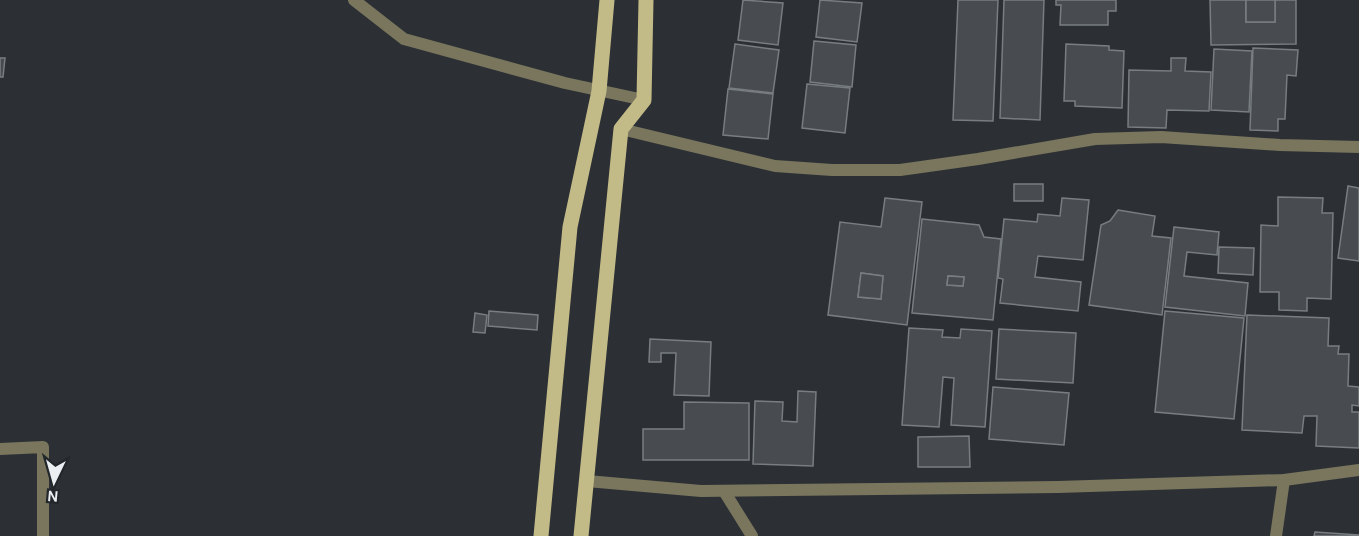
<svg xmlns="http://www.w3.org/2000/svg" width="1359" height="536" font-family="Karla,sans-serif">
	<rect width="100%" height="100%" fill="#2c3035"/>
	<!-- building -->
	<g fill="#484c51" stroke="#787d82" stroke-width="1.5" fill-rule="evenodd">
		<polygon points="743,0 783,3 778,45 738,40"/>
		<polygon points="820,0 862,3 857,42 816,37"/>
		<polygon points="958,0 998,0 993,121 953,120"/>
		<polygon points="1004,0 1044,0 1040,120 1000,118"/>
		<polygon points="1056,0 1116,0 1116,11 1108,11 1108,25 1060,25 1061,5 1056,5"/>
		<polygon points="1210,0 1246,0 1246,22 1275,22 1275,0 1296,0 1296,44 1211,45"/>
		<rect x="1246" y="0" width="29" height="22"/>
		<polygon points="814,41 856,45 852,87 810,82"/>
		<polygon points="735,44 779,50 773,93 729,88"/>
		<polygon points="1066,44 1109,46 1109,50 1124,51 1122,108 1075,106 1075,101 1064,101"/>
		<polygon points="1253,48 1298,50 1296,76 1287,75 1285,119 1278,119 1278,131 1250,130"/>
		<polygon points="1214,49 1252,51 1249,112 1211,110"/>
		<polygon points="0,58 5,58 3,77 0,77"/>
		<polygon points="1171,58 1186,58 1185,71 1211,72 1209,111 1167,110 1166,128 1128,127 1129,70 1171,71"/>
		<polygon points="807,84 850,88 845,133 802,128"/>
		<polygon points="728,89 773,94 768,139 723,135"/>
		<rect x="1014" y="184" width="29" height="17"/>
		<polygon points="1348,186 1359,188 1359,261 1338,258"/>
		<polygon points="1278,197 1323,198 1322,213 1333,213 1331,299 1307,298 1307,311 1279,310 1279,292 1260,292 1261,225 1278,226"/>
		<path d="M885,198L922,202L907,325L828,315L840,222L881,227ZM861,273L883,276L881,299L858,297Z"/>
		<polygon points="1062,198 1089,200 1083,260 1038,256 1035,277 1081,282 1078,311 1000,303 1003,279 998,278 1004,219 1037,222 1038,214 1060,216"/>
		<polygon points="1118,210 1155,216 1152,236 1171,238 1162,315 1089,305 1101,225 1110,221"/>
		<path d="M922,219L979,225L984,237L1001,239L993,320L912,313ZM948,276L964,277L963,286L947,285Z"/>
		<polygon points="1174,227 1219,232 1217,255 1187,252 1184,276 1248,283 1245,316 1165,307"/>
		<polygon points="1219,247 1254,248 1253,275 1218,273"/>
		<polygon points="861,273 883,276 881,299 858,297"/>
		<polygon points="948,276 964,277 963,286 947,285"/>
		<polygon points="489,311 538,315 537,330 488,326"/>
		<polygon points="1165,311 1244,318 1234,419 1155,412"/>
		<polygon points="475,313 487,315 485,333 473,332"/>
		<polygon points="1247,315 1329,318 1328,346 1339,346 1338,354 1349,354 1348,386 1359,387 1359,406 1352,405 1352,412 1359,412 1359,448 1316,446 1317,416 1304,416 1302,433 1242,430"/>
		<polygon points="909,328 943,330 942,337 960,338 961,329 992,331 985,427 951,425 954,378 943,377 939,427 902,425"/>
		<polygon points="999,329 1076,333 1073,383 996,379"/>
		<polygon points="650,339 711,342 709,396 674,395 676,353 661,353 661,362 649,362"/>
		<polygon points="993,387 1069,393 1064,445 989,439"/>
		<polygon points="798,391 816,392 813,466 753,464 755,401 783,402 782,421 797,422"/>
		<polygon points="684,402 749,403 749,460 643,460 643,429 684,429"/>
		<polygon points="969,436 970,467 918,467 918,437"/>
		<polygon points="1315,532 1359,535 1359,536 1314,536"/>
	</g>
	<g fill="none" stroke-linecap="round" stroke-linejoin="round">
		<!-- street -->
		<g stroke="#79765d" stroke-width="12">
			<polyline points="354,0 404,39 565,83 644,100"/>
			<polyline points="621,129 775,166 832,170 900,170 978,159 1095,139 1161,137 1280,145 1359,147"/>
			<polyline points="0,449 43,447 43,536"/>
			<polyline points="587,481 701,491 1058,487 1284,480 1359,470"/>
			<polyline points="724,491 752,536"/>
			<polyline points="1276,536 1284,480"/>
		</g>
		<!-- primary -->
		<g stroke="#c3bb87" stroke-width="15">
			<polyline points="541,536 570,227 599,91 607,0"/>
			<polyline points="581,536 621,129 644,100 646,0"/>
		</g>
	</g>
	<!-- north arrow -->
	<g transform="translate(54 482) rotate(185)" stroke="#22272b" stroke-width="4.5" paint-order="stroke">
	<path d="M0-4.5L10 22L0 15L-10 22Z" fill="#eceff2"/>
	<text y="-9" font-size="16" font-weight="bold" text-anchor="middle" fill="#eceff2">N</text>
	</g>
</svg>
